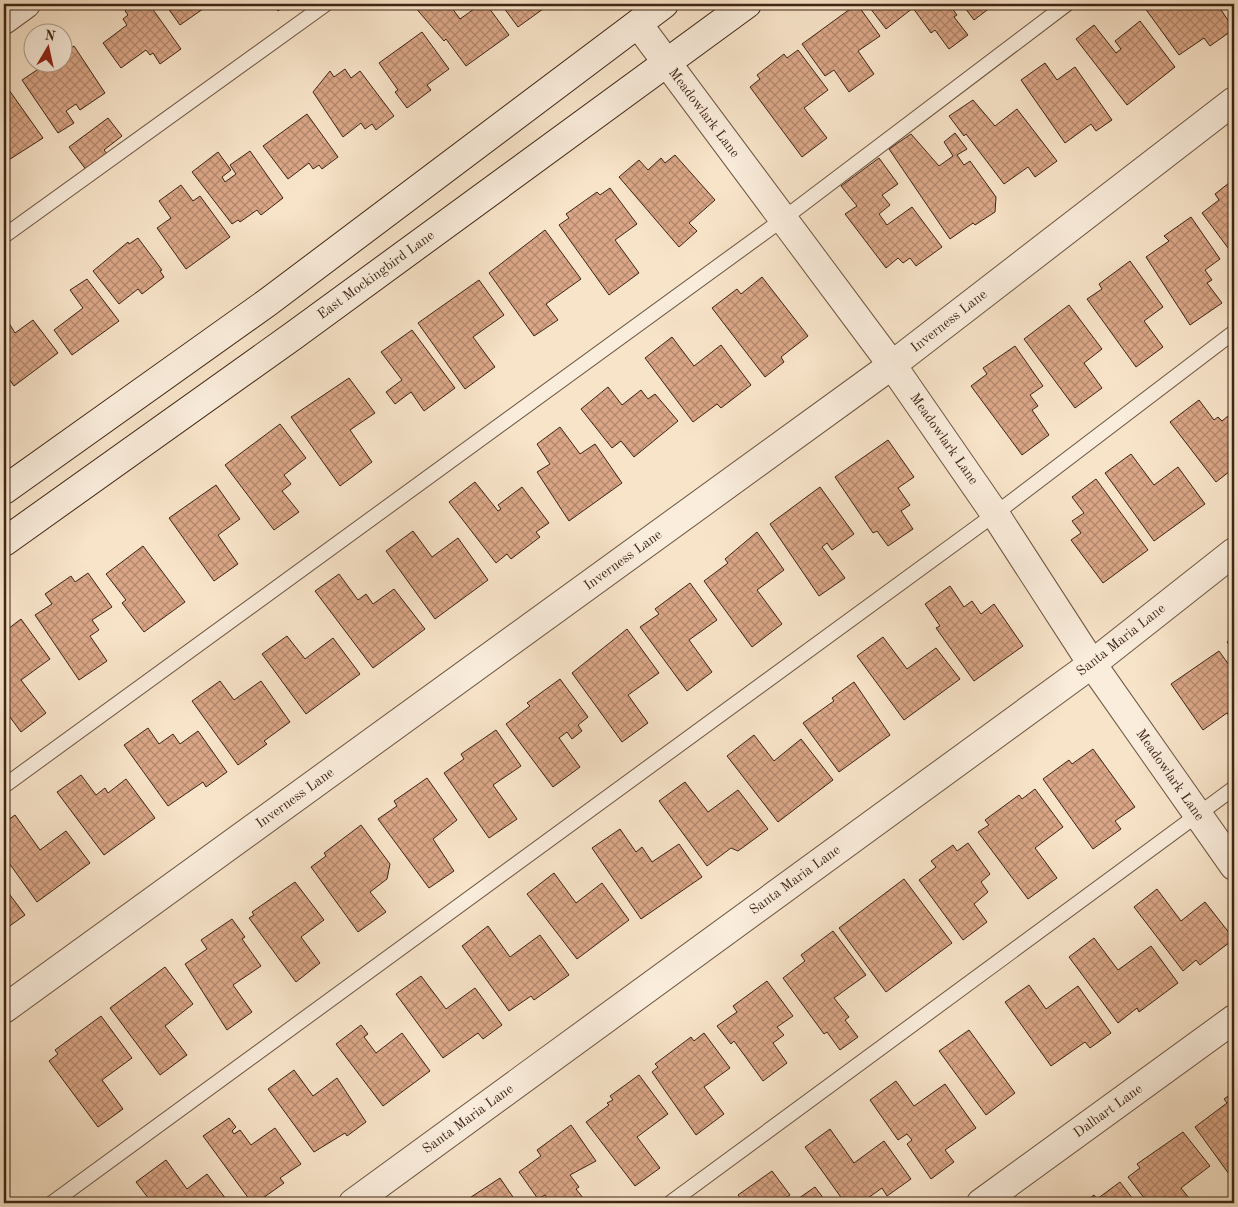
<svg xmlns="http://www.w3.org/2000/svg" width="1238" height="1207" font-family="'Old Standard TT',serif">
	<defs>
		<pattern id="building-cross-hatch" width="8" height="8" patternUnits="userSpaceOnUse" patternTransform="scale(1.25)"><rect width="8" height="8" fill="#daa687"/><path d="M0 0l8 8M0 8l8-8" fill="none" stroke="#b2876d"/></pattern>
	</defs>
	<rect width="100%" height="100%" fill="#f8e4c9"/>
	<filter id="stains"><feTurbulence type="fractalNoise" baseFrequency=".004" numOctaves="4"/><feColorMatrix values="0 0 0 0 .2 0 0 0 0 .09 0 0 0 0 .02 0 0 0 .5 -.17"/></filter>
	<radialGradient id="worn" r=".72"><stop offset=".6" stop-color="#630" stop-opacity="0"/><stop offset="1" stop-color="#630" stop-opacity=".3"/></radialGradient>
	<!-- building -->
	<g fill="url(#building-cross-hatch)" stroke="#3f2514">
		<polygon points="135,4 149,4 181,49 160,64 153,53 150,55 146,50 121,68 103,43 127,25 123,19 128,15 125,11"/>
		<polygon points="165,4 210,4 180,25"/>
		<polygon points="263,4 287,4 278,11 273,4 267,8"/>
		<polygon points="417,4 449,4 460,19 481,4 486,4 509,35 466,66 446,39 444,41 414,6"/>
		<polygon points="501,4 550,4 518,27"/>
		<polygon points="857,4 880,36 858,51 874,74 849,92 834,70 825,76 802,44"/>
		<polygon points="867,4 949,4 957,15 954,17 968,35 949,49 935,30 931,33 913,8 886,29"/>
		<polygon points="962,4 995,4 974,20"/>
		<polygon points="1142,4 1217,4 1234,29 1210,46 1204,38 1179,55"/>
		<polygon points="1140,21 1175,67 1127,105 1076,39 1094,25 1116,53 1121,49 1115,41"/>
		<polygon points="422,32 449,69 427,85 431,90 407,108 395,92 398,90 379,63"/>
		<polygon points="74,46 105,93 80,110 76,104 66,111 74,123 58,133 22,80 49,62 62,62 62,53"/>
		<polygon points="798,50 828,90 804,108 827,138 802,157 750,87 760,79 757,75 784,54 787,58"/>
		<polygon points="1045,63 1057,80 1075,67 1112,120 1096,131 1091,124 1065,143 1021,80"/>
		<polygon points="345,69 351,78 360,71 394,116 376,130 372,124 365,129 361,123 343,137 313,92 330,71 334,77"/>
		<polygon points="9,90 43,138 4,163 4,95"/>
		<polygon points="973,100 995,126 1017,109 1057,161 1035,177 1028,167 1004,184 966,134 964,136 949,116"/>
		<polygon points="307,114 338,157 322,169 319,165 313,169 309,163 288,179 263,146"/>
		<polygon points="108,118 122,136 104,150 108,155 87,171 69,147"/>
		<polygon points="955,133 967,149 957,155 964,165 970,161 996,197 995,212 975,225 973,223 950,239 889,149 911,134 939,166 953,156 944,142"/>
		<polygon points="250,151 283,198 261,215 257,210 240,222 238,220 232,224 192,172 218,152 231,170 222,177 225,182 236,174 230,165"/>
		<polygon points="675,155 715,200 689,223 697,231 679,247 619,177 639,160 648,170 661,158 665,163"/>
		<polygon points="879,158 898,184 882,195 890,205 879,214 887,225 912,207 942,247 916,266 910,258 903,263 898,258 886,268 845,214 857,206 841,186"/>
		<polygon points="1234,179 1234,256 1202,213 1219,200 1215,194"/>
		<polygon points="181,185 193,201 200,196 230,237 186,269 157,228 171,218 159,201"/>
		<polygon points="610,188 637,224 615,240 639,273 609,295 559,225 569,218 566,214 597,192 600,195"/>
		<polygon points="1191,217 1220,259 1205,270 1212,280 1207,283 1222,303 1190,325 1146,257 1169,241 1164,236"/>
		<polygon points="545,230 581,279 546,304 558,320 534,336 489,273"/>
		<polygon points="138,238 162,270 160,271 164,277 142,294 138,289 119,304 93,271 128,242 129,244"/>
		<polygon points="1130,261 1163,307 1144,321 1163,347 1136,367 1087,299 1102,289 1099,284"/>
		<polygon points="762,277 808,336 781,357 784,362 765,377 712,308 737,289 741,294"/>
		<polygon points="87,279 119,321 72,355 54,330 83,308 70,290"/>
		<polygon points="479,280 504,315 473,337 495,367 465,389 418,323"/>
		<polygon points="1069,305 1102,349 1084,363 1102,388 1075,408 1024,339"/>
		<polygon points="4,315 15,333 33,320 58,353 14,386 4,372"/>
		<polygon points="412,330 455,388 424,411 411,392 395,404 386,392 402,380 381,352"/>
		<polygon points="672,337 694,366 721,345 751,385 721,408 717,404 693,422 645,358"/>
		<polygon points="1015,346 1043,386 1030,395 1038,406 1032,410 1049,435 1022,455 971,386 987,374 983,368"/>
		<polygon points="349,378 375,413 350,430 372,462 340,486 291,417"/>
		<polygon points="608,387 622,405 641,390 648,399 655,394 678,421 634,457 621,441 612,448 581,409"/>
		<polygon points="1199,400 1214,420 1218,417 1222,421 1234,411 1234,468 1216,482 1170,422"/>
		<polygon points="280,424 306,458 284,475 291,484 282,491 299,512 274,530 225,465"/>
		<polygon points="560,427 580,454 595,444 622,483 569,521 537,472 550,464 537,444"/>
		<polygon points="888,440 914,477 898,488 910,505 901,511 913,529 888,546 877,531 873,533 835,477"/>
		<polygon points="1131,454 1154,485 1178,467 1205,504 1154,541 1105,473"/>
		<polygon points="1096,479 1148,550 1103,583 1071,540 1081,533 1072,521 1084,513 1072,497"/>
		<polygon points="475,482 498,511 501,509 498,505 522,487 549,523 536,532 540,537 511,559 507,554 496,563 449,502"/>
		<polygon points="216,485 240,519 218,535 238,564 214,581 169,518"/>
		<polygon points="820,487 854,534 832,550 827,543 822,547 845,578 819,596 770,524"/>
		<polygon points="413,531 432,557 458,538 488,580 435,619 386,551"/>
		<polygon points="757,532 784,570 757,590 782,624 752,647 704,581 728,563 725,559"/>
		<polygon points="143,546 185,602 144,632 122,603 126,600 106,574"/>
		<polygon points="88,573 112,607 92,620 99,630 90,636 107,661 79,680 35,615 52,604 45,594 71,576 75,582"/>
		<polygon points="339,574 358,600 366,594 373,604 394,589 425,629 373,668 315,591"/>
		<polygon points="690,583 717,620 689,640 712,672 687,691 640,627 659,614 655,609"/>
		<polygon points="950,586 964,607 972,601 981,614 994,604 1023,646 974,681 936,628 940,626 925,604"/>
		<polygon points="21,619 50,659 21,680 46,713 21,732 4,709 4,632"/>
		<polygon points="627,629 659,673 628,695 648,723 622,742 572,673"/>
		<polygon points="287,636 305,659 333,638 360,674 306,714 262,654"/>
		<polygon points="883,637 907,669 936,648 960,679 904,720 857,656"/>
		<polygon points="1234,637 1234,651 1227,642"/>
		<polygon points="1219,651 1234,672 1234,723 1227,713 1203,730 1171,684"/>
		<polygon points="560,679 588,717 578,725 582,731 572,739 567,732 559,738 580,767 553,787 506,724 530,706 527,703"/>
		<polygon points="220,681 234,700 261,681 290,722 264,741 267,744 238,765 192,701"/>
		<polygon points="854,682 890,735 839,772 803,723 834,701 832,698"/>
		<polygon points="148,728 159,744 173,734 180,744 198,731 227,772 206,787 203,782 168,806 124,745"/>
		<polygon points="496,730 521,766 493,785 517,819 489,838 444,773 464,759 461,754"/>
		<polygon points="754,735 774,761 801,739 833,780 778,822 727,756"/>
		<polygon points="1093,749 1135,807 1115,821 1121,829 1093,849 1043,779 1069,760 1072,764"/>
		<polygon points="81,775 96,795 105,788 108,793 126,779 155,818 104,855 57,792"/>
		<polygon points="427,778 457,820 433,839 454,871 429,888 378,819 397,806 394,801"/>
		<polygon points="685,782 708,812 738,790 768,829 738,851 731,848 707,866 659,801"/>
		<polygon points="1035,789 1063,827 1035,848 1057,878 1028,899 978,832 989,825 985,820 1019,795 1022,799"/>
		<polygon points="15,815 40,850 66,831 90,863 37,902 4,856 4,823"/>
		<polygon points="361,825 390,864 387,879 370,892 386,912 358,932 311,867 326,856 324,853"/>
		<polygon points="620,829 636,852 642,847 652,862 679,844 702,877 641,919 592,848"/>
		<polygon points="968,843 990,874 981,882 988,892 974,904 987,922 963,940 919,880 936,867 931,861 953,845 957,851"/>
		<polygon points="554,873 576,903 602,883 629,920 577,959 527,894"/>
		<polygon points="904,879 952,943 886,992 839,928"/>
		<polygon points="295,882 324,920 301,937 320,963 296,982 249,918 254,915 252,912"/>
		<polygon points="4,887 25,915 4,930"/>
		<polygon points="1157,889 1181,921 1205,902 1234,939 1200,965 1196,960 1183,971 1134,907"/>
		<polygon points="232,919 245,937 242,939 261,966 233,985 252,1012 227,1030 185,964 207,949 201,940"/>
		<polygon points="488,926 510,957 540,935 569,975 534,1000 531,996 509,1011 462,946"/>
		<polygon points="833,931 866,975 834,998 849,1017 845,1020 858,1037 840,1050 827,1032 824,1034 783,978 805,961 801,955"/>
		<polygon points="1094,938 1118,970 1151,946 1178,983 1139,1012 1137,1008 1118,1023 1069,957"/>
		<polygon points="165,967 193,1004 165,1026 187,1055 160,1075 110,1008"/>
		<polygon points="421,976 446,1009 475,988 502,1025 483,1039 478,1033 443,1058 396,994"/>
		<polygon points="767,981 793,1016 777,1027 784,1035 773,1043 787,1063 763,1081 734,1041 731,1044 717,1026 737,1012 733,1006"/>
		<polygon points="1029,985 1046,1009 1078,986 1111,1033 1090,1048 1085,1042 1051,1066 1005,1002"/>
		<polygon points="101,1016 132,1058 102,1080 123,1109 98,1127 49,1061 58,1054 55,1050"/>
		<polygon points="361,1025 368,1034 364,1037 376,1053 402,1033 430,1071 383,1106 336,1044"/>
		<polygon points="969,1030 1015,1093 986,1115 939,1051"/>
		<polygon points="704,1033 730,1068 704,1087 724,1114 696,1135 652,1072 658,1067 655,1064 691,1037 694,1041"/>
		<polygon points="294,1070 313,1096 337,1078 366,1122 347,1136 345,1133 314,1152 268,1089"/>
		<polygon points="639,1075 668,1114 637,1137 660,1168 635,1186 586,1122 609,1105 607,1103 613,1100 610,1096"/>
		<polygon points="896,1081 914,1106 945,1084 976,1128 945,1150 954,1162 931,1179 907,1144 912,1140 907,1134 898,1140 870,1100"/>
		<polygon points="1234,1092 1234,1181 1195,1127 1227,1103 1224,1099"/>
		<polygon points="229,1118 236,1127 232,1131 234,1134 240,1130 251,1145 275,1128 301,1164 280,1178 284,1183 256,1203 252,1203 203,1136"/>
		<polygon points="571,1125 596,1161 570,1175 579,1187 576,1189 587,1203 551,1203 545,1195 538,1199 519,1172 541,1156 537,1150"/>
		<polygon points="830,1129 854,1163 884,1141 911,1179 887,1196 882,1188 861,1203 845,1203 805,1147"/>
		<polygon points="1183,1132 1210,1166 1181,1188 1193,1203 1148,1203 1128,1177 1140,1168 1137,1164"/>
		<polygon points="166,1160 187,1189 207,1174 229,1203 152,1203 136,1182"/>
		<polygon points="772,1171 790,1195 787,1197 792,1203 744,1203 738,1195"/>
		<polygon points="500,1178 517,1203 462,1203"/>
		<polygon points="1120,1182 1136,1203 1083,1203 1094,1195 1097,1199"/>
		<polygon points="815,1187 827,1203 792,1203"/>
	</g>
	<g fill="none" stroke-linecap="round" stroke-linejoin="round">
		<!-- service casing -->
		<g stroke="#6d5541" stroke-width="16">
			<g id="service">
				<polyline points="4,236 326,4"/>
				<polyline points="4,786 783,219 1067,4"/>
				<polyline points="52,1203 995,514 1234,332"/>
				<polyline points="670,1203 1234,788"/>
			</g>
		</g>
		<!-- minor casing -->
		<g stroke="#6d5541" stroke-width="30">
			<g id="minor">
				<polyline points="4,20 26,4"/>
				<polyline points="638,24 892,365 995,514 1092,664 1234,866"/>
				<polyline points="4,1009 892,365 1234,101"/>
				<polyline points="353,1203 1092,664 1234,552"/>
				<polyline points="981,1203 1234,1019"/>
			</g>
		</g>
		<!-- secondary casing -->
		<g stroke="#3f2514" stroke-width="30">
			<g id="secondary">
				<polyline points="4,490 268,302 664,4"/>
				<polyline points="4,542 293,336 747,4"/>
			</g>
		</g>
		<!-- service -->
		<use href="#service" stroke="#faeddc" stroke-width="14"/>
		<!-- minor -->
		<use href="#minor" stroke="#faeddc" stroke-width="28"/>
		<!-- secondary -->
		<use href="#secondary" stroke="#faeddc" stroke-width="28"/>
	</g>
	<g text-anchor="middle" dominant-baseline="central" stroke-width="4" stroke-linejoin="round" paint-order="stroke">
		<!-- street labels -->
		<g font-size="14" fill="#3f2514" stroke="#faeddc">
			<text transform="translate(704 113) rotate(53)">Meadowlark Lane</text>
			<text transform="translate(376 275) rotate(-36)">East Mockingbird Lane</text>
			<text transform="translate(949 321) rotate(-38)">Inverness Lane</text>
			<text transform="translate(944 439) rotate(55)">Meadowlark Lane</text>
			<text transform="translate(623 560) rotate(-36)">Inverness Lane</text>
			<text transform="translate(1121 640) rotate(-38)">Santa Maria Lane</text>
			<text transform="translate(1170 775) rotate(55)">Meadowlark Lane</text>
			<text transform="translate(295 798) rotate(-36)">Inverness Lane</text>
			<text transform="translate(795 880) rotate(-36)">Santa Maria Lane</text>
			<text transform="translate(1108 1111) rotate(-36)">Dalhart Lane</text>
			<text transform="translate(468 1119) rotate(-36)">Santa Maria Lane</text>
		</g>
	</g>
	<!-- margin -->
	<rect width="1238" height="1207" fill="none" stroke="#f8e4c9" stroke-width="20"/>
	<rect x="5" y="5" width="1228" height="1197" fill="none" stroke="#3f2514" stroke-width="2.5"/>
	<rect x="10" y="10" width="1218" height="1187" fill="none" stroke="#3f2514"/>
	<!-- north arrow -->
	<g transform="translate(48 48) rotate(9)"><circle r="24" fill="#faeddc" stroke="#af9d8c"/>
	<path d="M0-4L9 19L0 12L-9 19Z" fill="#8f2418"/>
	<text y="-8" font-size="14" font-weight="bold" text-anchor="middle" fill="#3f2514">N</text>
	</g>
	<rect width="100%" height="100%" filter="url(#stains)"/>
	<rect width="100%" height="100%" fill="url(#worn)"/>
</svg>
